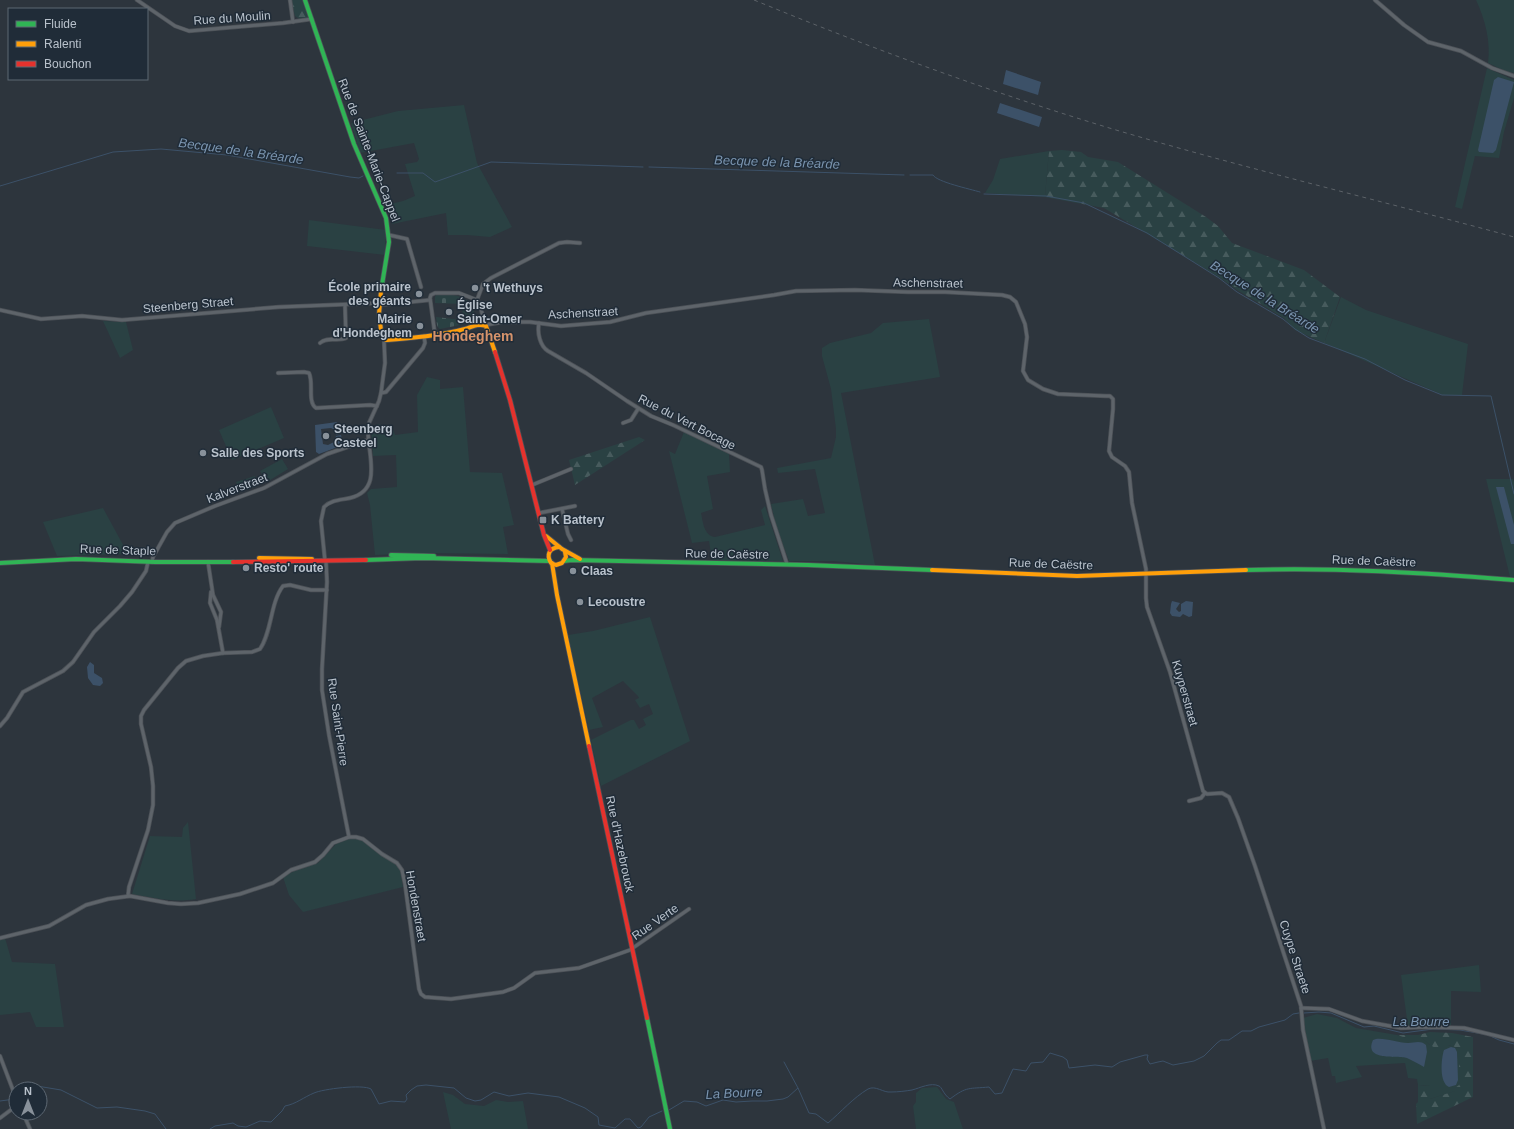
<svg xmlns="http://www.w3.org/2000/svg" width="1514" height="1129" font-family="Arial,sans-serif">
	<defs>
		<pattern id="forest-firs" width="22" height="20" patternUnits="userSpaceOnUse"><rect width="22" height="20" fill="#2a4143"/><path d="M5 1l3.5 6h-7zM16 11l3.5 6h-7z" fill="#475b5d"/></pattern>
		<pattern id="cemetery-stones" width="16" height="16" patternUnits="userSpaceOnUse"><rect width="16" height="16" fill="#2a4143"/><path d="M2 7V4a2 2 0 0 1 4 0v3zM10 15v-3a2 2 0 0 1 4 0v3z" fill="#475b5d"/></pattern>
	</defs>
	<rect width="100%" height="100%" fill="#2d353d"/>
	<!-- green -->
	<g fill="#2a4143">
		<path d="M1476,0H1514V73L1505,71L1488,63C1491,42 1485,19 1476,0Z"/>
		<polygon points="1487,68 1514,80 1514,98 1504,132 1499,158 1475,156 1462,209 1455,207"/>
		<polygon points="464,105 477,163 512,227 490,237 467,235 448,235 446,213 392,224 386,205 403,201 415,196 405,164 417,162 419,159 414,143 360,153 351,123 398,111"/>
		<polygon points="1049,151 1045,197 985,193 993,180 1000,159"/>
		<polygon points="309,220 386,230 385,255 307,246"/>
		<polygon points="1341,297 1366,310 1468,344 1462,395 1443,395 1324,343"/>
		<polygon points="929,319 940,377 841,393 875,565 833,561 789,561 776,526 771,504 803,499 808,516 825,513 815,469 778,473 777,468 831,458 836,437 836,429 831,389 822,356 822,348 830,343 871,333 883,323"/>
		<polygon points="103,321 126,322 133,350 120,358"/>
		<polygon points="427,377 440,380 440,389 463,387 470,472 502,473 514,525 503,527 508,554 427,553 375,555 370,505 367,493 371,489 397,487 396,455 373,456 371,429 378,424 385,426 392,426 395,435 418,432 417,395"/>
		<polygon points="271,407 284,438 232,460 219,430"/>
		<path d="M684,432L729,454L730,472L707,476L713,509L701,513C703,522 704,536 715,537L765,525L761,510L765,506L783,561L712,560L709,541L692,543L669,451L675,454Z"/>
		<polygon points="282,459 288,469 267,482 260,471"/>
		<polygon points="255,476 258,485 239,491 236,482"/>
		<polygon points="1486,479 1513,479 1514,482 1514,577 1510,577"/>
		<polygon points="103,508 128,554 57,556 43,522"/>
		<polygon points="650,617 690,741 601,786 591,740 631,720 634,720 639,729 646,725 643,719 653,714 649,704 640,708 635,700 639,698 638,696 623,681 592,698 603,727 589,730 568,635 593,631"/>
		<path d="M188,822L196,899C174,903 154,898 132,894L150,836L182,837L183,828Z"/>
		<polygon points="348,838 355,838 364,841 398,866 400,869 403,887 303,912 289,895 283,877 294,871 318,863 336,844"/>
		<polygon points="5,938 12,962 55,964 64,1027 36,1027 30,1012 0,1015 0,939"/>
		<polygon points="1479,965 1481,992 1451,991 1451,1025 1419,1025 1408,1027 1401,975"/>
		<polygon points="1317,1014 1337,1018 1356,1028 1397,1035 1406,1038 1422,1038 1430,1045 1448,1045 1459,1048 1459,1085 1456,1091 1430,1099 1430,1086 1418,1085 1417,1079 1408,1078 1405,1063 1356,1066 1362,1077 1336,1083 1335,1076 1332,1076 1328,1058 1310,1061 1303,1018"/>
		<polygon points="937,1087 946,1099 954,1102 963,1129 916,1129 913,1106 916,1102 916,1093 922,1088"/>
		<polygon points="443,1092 453,1095 465,1104 484,1106 496,1100 508,1102 523,1101 528,1129 451,1129"/>
	</g>
	<!-- forest -->
	<g fill="url(#forest-firs)">
		<polygon points="291,0 303,0 309,18 301,20 295,16"/>
		<polygon points="1062,150 1081,152 1088,157 1118,162 1206,217 1218,226 1232,243 1304,270 1340,297 1324,343 1295,330 1284,318 1237,290 1219,277 1104,208 1045,197 1049,151"/>
		<polygon points="639,437 645,440 575,485 569,460"/>
		<polygon points="1430,1032 1452,1033 1473,1037 1473,1097 1417,1124 1416,1104 1418,1102 1418,1085 1430,1086 1430,1099 1455,1091 1455,1088 1459,1085 1459,1048 1448,1045 1441,1051 1430,1045 1422,1038 1406,1038 1397,1035 1418,1035"/>
	</g>
	<!-- cemetery -->
	<path fill="url(#cemetery-stones)" d="M436,295C454,295 460,293 474,306L473,321L470,323L440,329C436,327 437,321 436,317L462,320L463,304L435,303V297Z"/>
	<!-- water -->
	<g fill="#3c5168">
		<polygon points="1006,70 1041,82 1038,95 1003,84"/>
		<polygon points="1498,77 1514,82 1496,150 1493,153 1479,152 1478,150 1494,80"/>
		<polygon points="1000,103 1042,117 1039,127 997,113"/>
		<polygon points="337,422 340,434 336,435 335,430 331,428 321,429 323,444 328,445 334,442 336,436 341,435 343,445 319,454 316,452 315,425"/>
		<polygon points="1496,487 1504,487 1514,525 1514,544 1511,544"/>
		<polygon points="1172,601 1180,603 1176,609 1179,612 1181,611 1181,604 1186,601 1193,602 1192,616 1189,617 1183,614 1180,617 1172,616 1170,613 1171,604"/>
		<polygon points="90,662 94,665 94,673 102,678 103,683 100,686 93,685 88,678 87,667"/>
		<path d="M1376,1039C1387,1038 1397,1043 1408,1043C1415,1043 1420,1040 1426,1045L1427,1052L1424,1067C1419,1064 1413,1061 1407,1058C1399,1055 1363,1062 1373,1040Z"/>
		<path d="M1451,1047L1455,1048L1457,1052L1458,1080L1456,1085L1449,1087C1439,1083 1441,1059 1444,1050Z"/>
	</g>
	<g fill="none" stroke-linecap="round" stroke-linejoin="round">
		<!-- stream -->
		<g stroke="#3c5168" stroke-width="1">
			<polyline points="649,167 904,175"/>
			<polyline points="397,173 423,173 435,182 491,162 643,167"/>
			<path d="M910,175H933C937,182 970,189 980,192"/>
			<polyline points="0,186 113,152 161,149 227,155 350,177 359,178 363,176"/>
			<polyline points="984,194 1046,196 1084,203 1147,233 1219,278 1237,292 1283,319 1295,329 1309,338 1365,359 1405,380 1442,395 1491,396 1514,494"/>
			<polyline points="1304,1013 1319,1012 1331,1013 1364,1027 1374,1026 1403,1033 1433,1029 1460,1030 1483,1034"/>
			<polyline points="1488,1035 1499,1040 1514,1044"/>
			<polyline points="784,1062 798,1088"/>
			<polyline points="31,1089 37,1086 61,1090 97,1108 117,1107 145,1111 155,1114 166,1129"/>
			<polyline points="0,1101 15,1099"/>
			<path d="M669,1110L684,1101L697,1102L706,1106L723,1100L736,1102L752,1101H767L783,1099L788,1097L798,1088L809,1113L816,1114L828,1123C841,1112 853,1098 868,1089C876,1085 883,1093 891,1092C898,1092 906,1091 912,1090C920,1088 931,1082 939,1086C942,1087 943,1094 950,1099C967,1086 969,1089 989,1087L995,1094L1002,1093L1013,1069L1026,1071L1031,1063L1043,1062L1050,1053L1063,1057L1067,1060L1069,1068L1095,1065L1112,1067L1120,1062L1145,1055H1148L1147,1059L1150,1064L1158,1062L1163,1061L1173,1065L1194,1061L1204,1056L1217,1043L1221,1040H1229L1242,1031H1251L1259,1027L1285,1020L1293,1014L1299,1013"/>
			<path d="M210,1129L215,1126L233,1123L238,1126L246,1127L260,1121L271,1122L282,1111L285,1106C296,1104 304,1097 314,1093C323,1089 362,1084 371,1089L379,1104L391,1101L405,1102L407,1099L406,1095L411,1090L417,1086L426,1085L454,1088L466,1098L475,1101L481,1100L494,1092L509,1096L528,1093L559,1097L585,1108L598,1117L599,1125L615,1128L625,1119H630L638,1128L641,1127L649,1117L662,1111"/>
		</g>
		<!-- street casing -->
		<g stroke="#4c5157" stroke-width="4.5">
			<g id="street">
				<polyline points="137,0 175,26 189,31 283,23 312,19"/>
				<polyline points="290,0 293,22"/>
				<polyline points="1375,0 1404,25 1428,42 1461,51 1492,68 1514,76"/>
				<polyline points="389,235 407,239 421,287"/>
				<polyline points="477,300 483,284 491,278 559,243 567,242 580,243"/>
				<polyline points="380,305 430,300"/>
				<polyline points="0,310 41,319 82,316 122,320 279,307 380,303"/>
				<path d="M539,323C537,333 540,346 548,351L586,373L627,401L651,416L673,425L761,467L762,470L765,489L771,515L787,564"/>
				<polyline points="435,335 430,298 431,295 435,293 459,293 477,300 480,305 485,325 503,322 530,322 561,326 610,322 646,313 774,295 796,291 855,290 908,292 945,292 1002,295 1010,297 1016,302 1025,324 1027,337 1023,371 1028,380 1043,389 1058,394 1106,396 1110,396 1113,399 1113,409 1109,451 1112,457 1125,466 1129,472 1132,503 1146,569 1146,598 1147,607 1170,672 1203,791 1207,794 1222,793 1229,797 1238,818 1255,866 1301,1006 1303,1030 1324,1129"/>
				<path d="M320,343C327,336 338,342 346,338L345,305"/>
				<path d="M278,373L304,372L309,373C314,383 307,402 316,408L370,405L377,406"/>
				<polyline points="381,393 386,392 423,348 425,343 424,336"/>
				<polyline points="623,423 631,420 638,409"/>
				<polyline points="532,485 571,469"/>
				<polyline points="562,509 568,534 571,540"/>
				<polyline points="539,513 575,506"/>
				<path d="M325,561L321,521L324,507C331,500 341,500 350,498C383,490 368,456 368,431L369,423L379,401L381,393L385,363L384,340"/>
				<polyline points="326,561 327,582 322,669 322,690 329,735 349,837"/>
				<polyline points="152,562 153,557 167,532 175,523 215,506 264,488 327,454 368,440"/>
				<polyline points="208,562 213,595 221,612 219,627"/>
				<polyline points="211,592 210,603 217,620 223,653"/>
				<polyline points="0,726 7,718 23,692 63,671 73,662 94,632 120,606 132,592 146,571 148,562"/>
				<polyline points="1189,801 1201,798 1205,793"/>
				<path d="M128,896L129,887L148,830L153,805V786L151,767L141,724V716L144,710L178,668L186,661L203,656L223,653L252,652L260,649C272,632 270,603 283,586L290,585L311,590H327"/>
				<polyline points="0,938 49,926 86,905 108,899 130,896 168,903 181,904 198,903 240,894 273,883 291,870 315,862 323,855 333,843 349,837 356,837 363,839 382,854 397,863 402,870 405,884 419,989 421,994 425,997 451,999 503,992 514,988 535,973 579,968 630,950 689,909"/>
				<polyline points="1301,1008 1329,1009 1362,1021 1401,1028 1427,1027 1464,1028 1514,1040"/>
				<polyline points="0,1056 16,1098"/>
				<polyline points="23,1113 30,1129"/>
				<polyline points="0,1118 16,1106"/>
			</g>
		</g>
		<!-- fast casing -->
		<g stroke="#4c5157" stroke-width="5.5">
			<g id="fast">
				<polyline points="305,0 354,144 386,218 389,242 381,291"/>
				<polyline points="391,555 434,556"/>
				<polyline points="366,560 422,558 550,561"/>
				<polyline points="564,561 572,560 808,565 932,570"/>
				<polyline points="0,563 76,559 155,562 233,562"/>
				<path d="M1246,570C1335,567 1425,573 1514,580"/>
				<polyline points="647,1018 670,1129"/>
			</g>
		</g>
		<!-- slow casing -->
		<g stroke="#4c5157" stroke-width="5.5">
			<g id="slow">
				<path d="M381,291L379,314L382,338L386,340C412,338 439,336 465,329C472,327 478,323 486,326L495,352"/>
				<polyline points="546,536 562,549 580,559"/>
				<path d="M559,547C549,548 546,555 551,563L556,565L562,563L566,557L565,552"/>
				<polyline points="259,558 312,559"/>
				<polyline points="552,563 557,595 589,746"/>
				<polyline points="932,570 1077,576 1246,570"/>
			</g>
		</g>
		<!-- jam casing -->
		<g stroke="#4c5157" stroke-width="5.5">
			<g id="jam">
				<polyline points="495,352 510,400 544,535 550,550"/>
				<polyline points="233,562 366,560"/>
				<polyline points="589,746 647,1018"/>
			</g>
		</g>
		<!-- street -->
		<use href="#street" stroke="#5e646a" stroke-width="3"/>
		<!-- fast -->
		<use href="#fast" stroke="#30b455" stroke-width="4"/>
		<!-- slow -->
		<use href="#slow" stroke="#ff9f0a" stroke-width="4"/>
		<!-- jam -->
		<use href="#jam" stroke="#e5322d" stroke-width="4"/>
		<!-- rail -->
		<path stroke="#5c6268" stroke-width="1" stroke-dasharray="4 4" stroke-linecap="butt" d="M754,0C873,49 993,93 1116,130C1248,169 1382,201 1514,237"/>
	</g>
	<!-- markers -->
	<g fill="#88919a" stroke="#202c38" stroke-width="1.5">
		<circle cx="475" cy="288" r="4"/>
		<circle cx="419" cy="294" r="4"/>
		<circle cx="449" cy="312" r="4"/>
		<circle cx="420" cy="326" r="4"/>
		<circle cx="326" cy="436" r="4"/>
		<circle cx="203" cy="453" r="4"/>
		<rect x="539" y="516" width="8" height="8" rx="2"/>
		<circle cx="246" cy="568" r="4"/>
		<circle cx="573" cy="571" r="4"/>
		<circle cx="580" cy="602" r="4"/>
	</g>
	<g text-anchor="middle" dominant-baseline="central" stroke-width="3" stroke-linejoin="round" paint-order="stroke">
		<!-- street labels -->
		<g font-size="12" fill="#b9c2cc" stroke="#202c38">
			<text transform="translate(232 18) rotate(-4)">Rue du Moulin</text>
			<text transform="translate(369 150) rotate(69)">Rue de Sainte-Marie-Cappel</text>
			<text transform="translate(928 283) rotate(1)">Aschenstraet</text>
			<text transform="translate(188 305) rotate(-5)">Steenberg Straet</text>
			<text transform="translate(583 313) rotate(-3)">Aschenstraet</text>
			<text transform="translate(687 422) rotate(27)">Rue du Vert Bocage</text>
			<text transform="translate(237 488) rotate(-21)">Kalverstraet</text>
			<text transform="translate(118 550) rotate(2)">Rue de Staple</text>
			<text transform="translate(727 554) rotate(1)">Rue de Caëstre</text>
			<text transform="translate(1374 561) rotate(2)">Rue de Caëstre</text>
			<text transform="translate(1051 564) rotate(2)">Rue de Caëstre</text>
			<text transform="translate(1185 693) rotate(74)">Kuyperstraet</text>
			<text transform="translate(338 722) rotate(82)">Rue Saint-Pierre</text>
			<text transform="translate(620 844) rotate(78)">Rue d'Hazebrouck</text>
			<text transform="translate(416 906) rotate(80)">Hondenstraet</text>
			<text transform="translate(655 922) rotate(-35)">Rue Verte</text>
			<text transform="translate(1295 957) rotate(72)">Cuype Straete</text>
		</g>
		<!-- poi labels -->
		<g font-size="12" font-weight="bold" fill="#b9c2cc" stroke="#202c38" text-anchor="start">
			<text x="411" y="287" text-anchor="end">École primaire<tspan x="411" dy="14">des géants</tspan></text>
			<text x="483" y="288">'t Wethuys</text>
			<text x="457" y="305">Église<tspan x="457" dy="14">Saint-Omer</tspan></text>
			<text x="412" y="319" text-anchor="end">Mairie<tspan x="412" dy="14">d'Hondeghem</tspan></text>
			<text x="334" y="429">Steenberg<tspan x="334" dy="14">Casteel</tspan></text>
			<text x="211" y="453">Salle des Sports</text>
			<text x="551" y="520">K Battery</text>
			<text x="254" y="568">Resto' route</text>
			<text x="581" y="571">Claas</text>
			<text x="588" y="602">Lecoustre</text>
		</g>
		<!-- water labels -->
		<g font-size="13" font-style="italic" fill="#7a94af" stroke="#202c38">
			<text transform="translate(241 151) rotate(8)">Becque de la Bréarde</text>
			<text transform="translate(777 162) rotate(2)">Becque de la Bréarde</text>
			<text transform="translate(1265 297) rotate(32)">Becque de la Bréarde</text>
			<text x="1421" y="1021">La Bourre</text>
			<text transform="translate(734 1093) rotate(-3)">La Bourre</text>
		</g>
		<!-- quarter labels -->
		<g font-size="14" font-weight="bold" fill="#d6936b" stroke="#202c38">
			<text x="473" y="336">Hondeghem</text>
		</g>
	</g>
	<!-- legend -->
	<rect x="8" y="8" width="140" height="72" fill="#202c38" stroke="#5d6873"/>
	<rect x="16" y="21" width="20" height="6" fill="#30b455" stroke="#5d6873"/>
	<text x="44" y="28" font-size="12" fill="#b9c2cc">Fluide</text>
	<rect x="16" y="41" width="20" height="6" fill="#ff9f0a" stroke="#5d6873"/>
	<text x="44" y="48" font-size="12" fill="#b9c2cc">Ralenti</text>
	<rect x="16" y="61" width="20" height="6" fill="#e5322d" stroke="#5d6873"/>
	<text x="44" y="68" font-size="12" fill="#b9c2cc">Bouchon</text>
	<!-- north arrow -->
	<g transform="translate(28 1101)"><circle r="19" fill="#202c38" stroke="#5d6873"/>
	<path d="M0-3L7 15L0 10L-7 15Z" fill="#88919a"/>
	<text y="-6" font-size="11" font-weight="bold" text-anchor="middle" fill="#b9c2cc">N</text>
	</g>
</svg>
